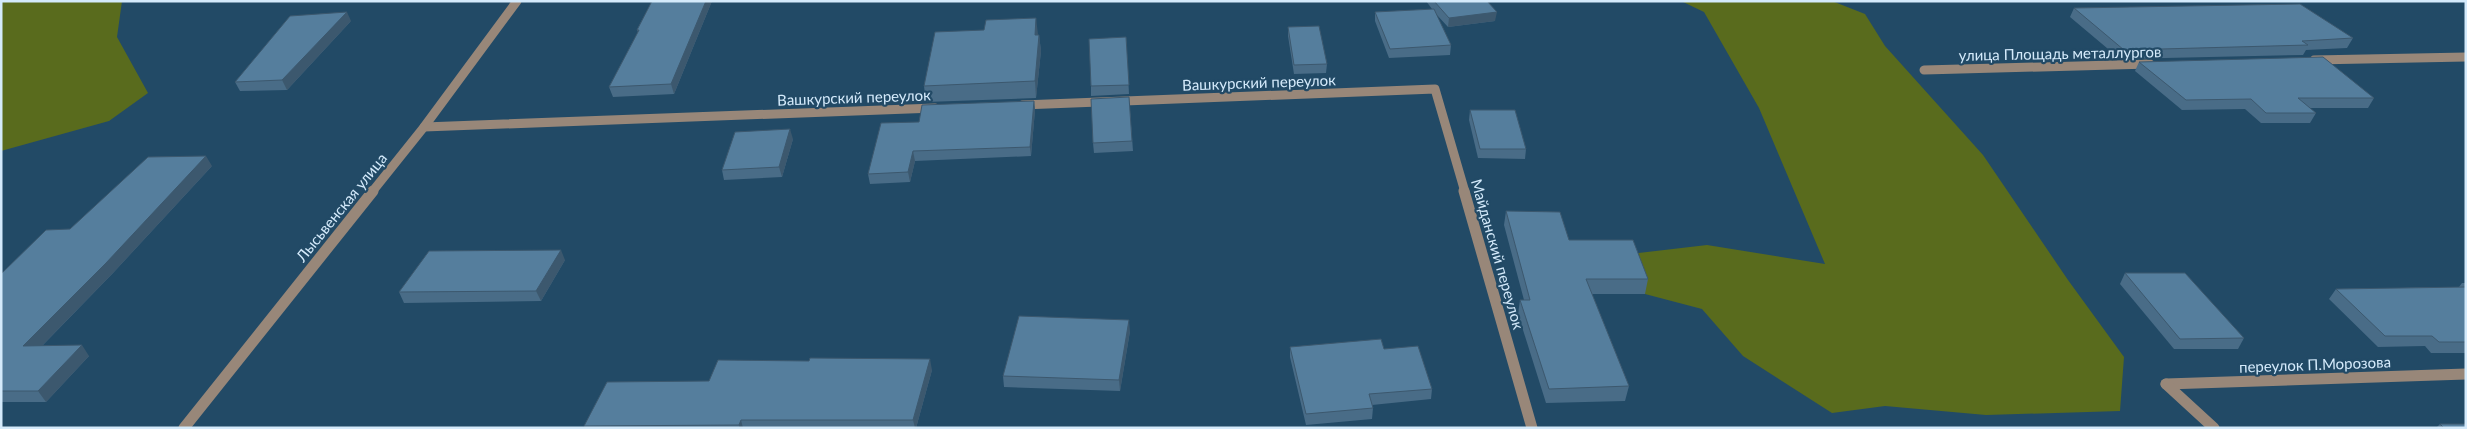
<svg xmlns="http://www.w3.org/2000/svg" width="2467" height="429" font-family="Lato,sans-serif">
	<rect width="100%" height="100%" fill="#224a66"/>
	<!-- green -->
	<g fill="#596b1d">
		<polygon points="1,1 122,1 117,37 148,93 109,121 1,151"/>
		<polygon points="1681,1 1832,1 1865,14 1885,46 1983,155 2068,280 2124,357 2120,411 1986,415 1885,406 1832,413 1743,356 1702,309 1645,294 1630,254 1707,245 1825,264 1759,108 1704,12"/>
	</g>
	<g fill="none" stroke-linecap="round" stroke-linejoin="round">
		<!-- minor-far1 -->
		<g stroke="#988779" stroke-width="9">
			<polyline points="2314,60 2466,57"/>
			<polyline points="1924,70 2150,64"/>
			<polyline points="1022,105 1435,89 1465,192"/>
			<polyline points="424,127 935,108"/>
			<polyline points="372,192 424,127 517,1"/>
		</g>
		<!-- minor -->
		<g stroke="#988779" stroke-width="11">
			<polyline points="1464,191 1532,428"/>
			<polyline points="2166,384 2466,374"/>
			<polyline points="2166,384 2214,428"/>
			<polyline points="184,428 373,191"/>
		</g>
	</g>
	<!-- wall -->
	<g fill="#496c87">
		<polygon points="652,1 712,1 674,94 613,97 609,87 638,32 637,30"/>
		<polygon points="1426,1 1487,1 1495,21 1448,27 1436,14 1451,45 1450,55 1389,58 1375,21 1375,12 1432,9"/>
		<polygon points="2074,8 2353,38 2347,48 2306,50 2303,55 2120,59 2070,17"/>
		<polygon points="351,21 287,90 240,91 235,82"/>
		<polygon points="1288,27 1327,64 1326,73 1294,74 1288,36"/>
		<polygon points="1038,35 1039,35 1041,51 1036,98 926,102 924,86"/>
		<polygon points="1126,37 1129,94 1091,96 1091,86"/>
		<polygon points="2139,62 2374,98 2368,108 2309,108 2316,113 2310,123 2261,123 2245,109 2182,110 2135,71"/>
		<polygon points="1129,97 1133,151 1094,153 1093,143"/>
		<polygon points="1034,101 1035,110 1031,156 915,161 910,182 870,184 868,174 919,122"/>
		<polygon points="1470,110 1526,149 1525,159 1478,158 1469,120"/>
		<polygon points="793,139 782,177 724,180 722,170"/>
		<polygon points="212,166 113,273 42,346 89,356 46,402 1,402 1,274"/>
		<polygon points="1506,211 1569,240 1648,279 1645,294 1592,294 1629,386 1625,401 1546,403 1518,314 1520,300 1524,300 1504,225"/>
		<polygon points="565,260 541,301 404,303 399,292"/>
		<polygon points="2125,273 2244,338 2238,349 2174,349 2120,284"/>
		<polygon points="2462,283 2466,283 2466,353 2431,353 2425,346 2378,347 2329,299 2336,289 2459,287"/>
		<polygon points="1130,331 1120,391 1004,387 1003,376"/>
		<polygon points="1290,347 1384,349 1432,389 1431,399 1372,405 1373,408 1372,419 1306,425 1290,357"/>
		<polygon points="932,370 916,428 585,428 584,426 709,381"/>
		<polygon points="2440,424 2466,428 2436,428"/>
	</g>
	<!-- shaded-wall -->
	<g fill="#3c586e">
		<polygon points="706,1 712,1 674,94 671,84"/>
		<polygon points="347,12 351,21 287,90 282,80"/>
		<polygon points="1497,12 1495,21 1448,27 1449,18"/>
		<polygon points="1036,18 1038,34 1037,51 1035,35"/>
		<polygon points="1039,35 1041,51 1036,98 1035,81"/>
		<polygon points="1034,101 1035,110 1031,156 1030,147"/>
		<polygon points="790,129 793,139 782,177 779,167"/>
		<polygon points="913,151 915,161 910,182 908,172"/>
		<polygon points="206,156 212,166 113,273 31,357 23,346"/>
		<polygon points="561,250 565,260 541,301 536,291"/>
		<polygon points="1129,320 1130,331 1120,391 1119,380"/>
		<polygon points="82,345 89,356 46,402 38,391"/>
		<polygon points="930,359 932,370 916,428 915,428 913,420"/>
		<polygon points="741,420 743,428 739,428 739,425"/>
	</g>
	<!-- building -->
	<g fill="#557e9d" stroke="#3c586e">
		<polygon points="652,1 706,1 671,84 609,87 639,30 637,30"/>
		<polygon points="1434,1 1487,1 1497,12 1449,18"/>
		<polygon points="2300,4 2353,38 2302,41 2308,45 2124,50 2074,8"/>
		<polygon points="1434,9 1451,45 1390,49 1375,12"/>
		<polygon points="347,12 282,80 235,82 290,16"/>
		<polygon points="1036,18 1035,35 1039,35 1035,81 924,86 935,32 984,30 986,20"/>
		<polygon points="1319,26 1327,64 1294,65 1288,27"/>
		<polygon points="1126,37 1129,85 1091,86 1089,39"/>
		<polygon points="2323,57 2374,98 2298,98 2316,113 2266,113 2251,99 2186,100 2139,62"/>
		<polygon points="1129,97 1132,141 1093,143 1091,99"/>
		<polygon points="1034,101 1030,147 913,151 908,172 868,174 881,123 919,122 922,105"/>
		<polygon points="1470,110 1515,110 1526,149 1480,149"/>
		<polygon points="790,129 779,167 722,170 735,132"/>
		<polygon points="206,156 106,263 23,346 82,345 38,391 1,391 1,274 46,230 70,229 148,157"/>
		<polygon points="1506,211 1560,212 1569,240 1633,240 1648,279 1586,279 1629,386 1549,389 1520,300 1530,300"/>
		<polygon points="561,250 536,291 399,292 429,251"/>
		<polygon points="2125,273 2185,273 2244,338 2180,339"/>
		<polygon points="2466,287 2466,342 2439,342 2432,336 2385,336 2336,289"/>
		<polygon points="1019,316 1129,320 1119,380 1003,376"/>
		<polygon points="1381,339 1384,349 1418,346 1432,389 1369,394 1373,408 1306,414 1290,347"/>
		<polygon points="810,358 930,359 913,420 741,420 739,425 584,426 607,382 709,381 718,360 809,361"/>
		<polygon points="2440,424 2466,424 2466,428 2444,428"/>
	</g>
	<g text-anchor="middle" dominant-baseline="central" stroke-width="4.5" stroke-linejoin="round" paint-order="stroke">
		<!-- street labels -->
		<g font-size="15" fill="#d4eafb" stroke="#224a66">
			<text transform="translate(2060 53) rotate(-1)">улица Площадь металлургов</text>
			<text transform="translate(1259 82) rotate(-2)">Вашкурский переулок</text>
			<text transform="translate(854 97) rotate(-2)">Вашкурский переулок</text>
			<text transform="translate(341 207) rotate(-51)">Лысьвенская улица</text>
			<text transform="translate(1498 254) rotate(74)">Майданский переулок</text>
			<text transform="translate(2315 364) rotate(-2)">переулок П.Морозова</text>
		</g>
	</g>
	<!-- border -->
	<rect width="2467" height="429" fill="none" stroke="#d4eafb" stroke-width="5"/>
</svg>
